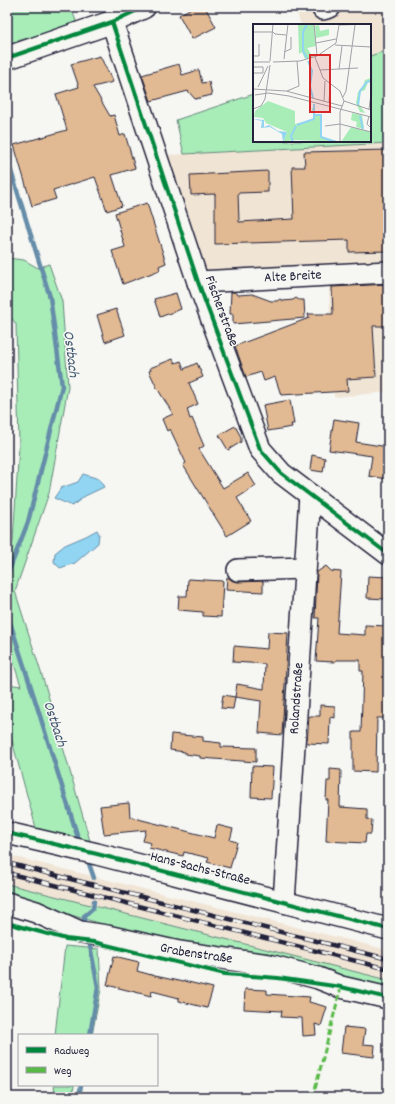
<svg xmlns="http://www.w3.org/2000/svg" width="395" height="1104" font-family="Dekko,sans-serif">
	<rect width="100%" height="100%" fill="#f6f6f2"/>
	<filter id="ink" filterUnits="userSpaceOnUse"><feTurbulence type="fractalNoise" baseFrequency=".025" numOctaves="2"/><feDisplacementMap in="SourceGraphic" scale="8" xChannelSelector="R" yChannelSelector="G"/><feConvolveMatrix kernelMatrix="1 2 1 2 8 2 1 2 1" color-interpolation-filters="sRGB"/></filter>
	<g filter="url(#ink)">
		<!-- built -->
		<g fill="#f0e4d5">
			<polygon points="295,7 388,7 388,50 370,56 370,25 301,25"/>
			<polygon points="388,143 388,392 334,397 328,268 206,272 200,267 167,155"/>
			<polygon points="7,855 388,950 388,980 7,884"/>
		</g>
		<!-- green -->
		<g fill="#a8ecb8" stroke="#65877a">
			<polygon points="7,7 71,7 77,24 7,44"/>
			<polygon points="388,50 388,143 184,154 176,120 254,94 254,141 370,141 370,56"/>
			<polygon points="7,258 24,260 38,268 49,264 62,301 68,387 49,493 15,591 46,688 92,848 38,835 7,723 7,684 21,686 7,642 7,559 13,541 19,446 16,324 7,312"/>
			<polygon points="7,884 388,980 388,992 99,923 7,897"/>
			<polygon points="65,946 99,949 101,989 92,1035 55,1035"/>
			<polygon points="54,1085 74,1085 73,1097 55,1097"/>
		</g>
		<!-- water -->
		<g fill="#91d5f2" stroke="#658da9">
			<polygon points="83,474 99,479 104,487 85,496 72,506 54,498 61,488 78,482"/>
			<polygon points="97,530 99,534 98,543 75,563 60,568 54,562 55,553 65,545 86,536"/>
		</g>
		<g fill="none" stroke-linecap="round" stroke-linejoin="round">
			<!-- stream -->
			<g stroke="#658da9" stroke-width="4.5">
				<polyline points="7,158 50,297 62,386 28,522 7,576"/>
				<polyline points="7,613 36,703 79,841"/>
				<polyline points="88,861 94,878"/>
				<polyline points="84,922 84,916 93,909 94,901"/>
				<polyline points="90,946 98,987 90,1035"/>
				<polyline points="79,1097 81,1085"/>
			</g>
		</g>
		<!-- building -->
		<g fill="#e1b992" stroke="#22223b">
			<polygon points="193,7 205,7 216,27 192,39 179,15"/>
			<polygon points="100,56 113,82 93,87 110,116 114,115 120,136 125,134 135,168 112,175 122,206 107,211 95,177 53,190 56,199 32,206 14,145 67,130 56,94 79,87 71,64"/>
			<polygon points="179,64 182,75 199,70 202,83 209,82 212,95 195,99 188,91 151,101 142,75"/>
			<polygon points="388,150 388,251 349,252 349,240 215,244 215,194 191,195 190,175 268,171 268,192 238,193 239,222 294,219 292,167 305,167 304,152"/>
			<polygon points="147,203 166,263 159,266 160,270 123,284 112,251 125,247 115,213"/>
			<polygon points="388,284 388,326 373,326 376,377 347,379 348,391 281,395 275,377 264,381 261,372 246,377 235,346 309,318 308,314 333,314 332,287"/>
			<polygon points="231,292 234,292 238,295 252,294 271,301 277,301 280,299 283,301 293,300 296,298 299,300 304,300 305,318 233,324 233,314 230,314"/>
			<polygon points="176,293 181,309 160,317 154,299"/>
			<polygon points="116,309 125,335 105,342 97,315"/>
			<polygon points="173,359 175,363 181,361 184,369 197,363 203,377 189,383 198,404 187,409 190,419 192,418 204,446 199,449 223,488 248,473 256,486 237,498 251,521 227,536 183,465 186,463 170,429 167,431 162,419 173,414 157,388 149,371 151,370 150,368"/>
			<polygon points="290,400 294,424 291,424 292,427 268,431 263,405"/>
			<polygon points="334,419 359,423 356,442 388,447 388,479 369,476 372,456 329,450"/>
			<polygon points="235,426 241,437 241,442 228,450 219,435"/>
			<polygon points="312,455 325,458 323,472 310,470"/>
			<polygon points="326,566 331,571 341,572 337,633 365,635 365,625 388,626 385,718 377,718 376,772 353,771 353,732 361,732 363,671 360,671 360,660 336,660 335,662 316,661 319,618 315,618 317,572"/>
			<polygon points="368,576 388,577 387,599 367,598"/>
			<polygon points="227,577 233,581 238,582 263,581 263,592 226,590"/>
			<polygon points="188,579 223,581 221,617 203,616 203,612 178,610 179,596 187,596"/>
			<polygon points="268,632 288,633 282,735 259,733 261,701 235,697 233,709 221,708 223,695 235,697 237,684 264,689 265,664 233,662 234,646 267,649"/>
			<polygon points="320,705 335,706 335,718 330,717 329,744 307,743 309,716 320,716"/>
			<polygon points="171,734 203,737 203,741 221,743 221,747 256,748 256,762 200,758 200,756 185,754 185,752 170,750"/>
			<polygon points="252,766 273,767 271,798 251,797"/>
			<polygon points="330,769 341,770 340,807 367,809 367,819 372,820 371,834 366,834 365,843 326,841 328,800 326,800 327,781 330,781"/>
			<polygon points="129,803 130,817 214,838 217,825 233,829 230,840 237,842 230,868 207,862 209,858 184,852 183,856 149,848 151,843 143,841 146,830 104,834 100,806"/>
			<polygon points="114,956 139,962 137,971 155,976 183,982 184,981 213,988 207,1008 179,1001 179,998 152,991 151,996 107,985"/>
			<polygon points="245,989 267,990 267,994 310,997 309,1002 327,1007 321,1026 315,1024 316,1035 303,1036 302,1018 281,1017 282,1011 244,1009"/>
			<polygon points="344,1027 365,1029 363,1044 375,1045 374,1057 341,1053"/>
		</g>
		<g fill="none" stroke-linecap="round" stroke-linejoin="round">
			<!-- minor casing -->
			<g stroke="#22223b" stroke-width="24">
				<g id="minor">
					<polyline points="323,7 323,9 330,7"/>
					<polyline points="112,22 198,282 260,449 281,473 388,554"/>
					<path id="s1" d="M198,282L388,272"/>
					<polyline points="238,570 305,568"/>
					<polyline points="7,833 97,854 388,929"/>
					<path id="s2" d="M284,902L310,495"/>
					<path id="s3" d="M7,903L36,912L80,932L107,936L179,952L269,965L318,978L341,987L388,998"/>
				</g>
			</g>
			<!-- major casing -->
			<g stroke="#22223b" stroke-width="25">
				<polyline id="major" points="7,58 112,22 144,7"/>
			</g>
			<!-- minor -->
			<use href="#minor" stroke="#f6f6f2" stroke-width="21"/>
			<!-- major -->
			<use href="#major" stroke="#f6f6f2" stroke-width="22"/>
			<!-- rail casing -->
			<g stroke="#22223b" stroke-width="4.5">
				<g id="rail">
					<polyline points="7,863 388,959"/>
					<polyline points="7,873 388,969"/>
				</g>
			</g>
			<!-- rail -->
			<use href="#rail" stroke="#f6f6f2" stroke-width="3" stroke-dasharray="9" stroke-linecap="butt"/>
			<!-- quiet -->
			<polyline stroke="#58b947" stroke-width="3" stroke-dasharray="6 3" stroke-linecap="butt" points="313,1097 341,987"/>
			<!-- cycleway casing -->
			<g stroke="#f6f6f2" stroke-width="6">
				<g id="cycleway">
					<polyline points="112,22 198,282 260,449 281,473 388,554"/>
					<polyline points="7,58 112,22 144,7"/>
					<polyline points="7,833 97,854 388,929"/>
					<polyline points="7,923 66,939 94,942 225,974 278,978 341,987 388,998"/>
				</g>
			</g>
			<!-- cycleway -->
			<use href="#cycleway" stroke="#00873e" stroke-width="4"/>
		</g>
	</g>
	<g text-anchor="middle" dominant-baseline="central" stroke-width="3" stroke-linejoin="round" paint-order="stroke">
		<!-- street labels -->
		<g font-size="14" fill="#22223b" stroke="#f6f6f2">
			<text stroke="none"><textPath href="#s1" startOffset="95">Alte Breite</textPath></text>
			<text transform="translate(221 311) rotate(70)">Fischerstraße</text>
			<text stroke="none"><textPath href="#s2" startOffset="204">Rolandstraße</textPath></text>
			<text transform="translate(200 869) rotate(14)">Hans-Sachs-Straße</text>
			<text stroke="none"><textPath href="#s3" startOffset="197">Grabenstraße</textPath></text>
		</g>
		<!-- water labels -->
		<g font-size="15" font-style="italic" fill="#435872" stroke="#f6f6f2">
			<text transform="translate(70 354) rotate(83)">Ostbach</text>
			<text transform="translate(54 724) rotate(72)">Ostbach</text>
		</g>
	</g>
	<!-- overview -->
	<g transform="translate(253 24)">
		<rect width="118" height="118" fill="#f6f6f2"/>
		<path d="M45,0H61L63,22L54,24L60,33L52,35L49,28L46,30ZM66,1L67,7L76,5V11L63,14L62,2ZM118,54V58H115L112,66L107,68L106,80L112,89L107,88L103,79L105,68L109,65L112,56ZM15,77L42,87V100L61,95L59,85L62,80L61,91L68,92L67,112L87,118L41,116L30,118L34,108L13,99L10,94L1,93L2,87ZM99,89L109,91L111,105L103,103L104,98L98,96ZM98,103L118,108V118H88Z" fill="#a8ecb8"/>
		<path d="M0,95L11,96V103L16,101L25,107L34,108L30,118L29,110L17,103L8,104L9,97Z" fill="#91d5f2"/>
		<path fill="none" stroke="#91d5f2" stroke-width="2" d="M54,0L50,8V27L54,34M55,37L59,47L57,62L60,74M105,81L107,67L114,58L118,57M62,91H68V102M107,92L110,105M44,101L61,95V80M68,102V113L83,118M40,118L38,112L43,102"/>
		<path fill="none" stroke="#a1a1a9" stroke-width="1" d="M61,0L64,31M86,1L118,0M19,7L22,10L33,11M0,8H19M63,19L83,15M82,21L118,23M31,28L38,25V13M0,32H6V20M62,33L70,54L87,67L91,77L87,88V118M31,35L35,0M17,37L20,0M0,38H17M20,38L47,37L64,32L83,19L86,1M0,43H10V49H0M86,45L89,22M67,46L105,44M5,63L15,42M0,65L33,67L89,82M34,67L46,62L44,37M2,71L15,69L36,72L118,93M90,73L93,67L102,1M71,77L72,57M91,77L118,86M76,79L77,60M0,85L8,82L12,75L17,41M116,85L118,70M116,92L114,100L118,104M72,102L87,100L118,108"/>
		<path fill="#d62828" fill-opacity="0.15" stroke="#d62828" stroke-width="2" d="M57,31H77V88H57Z"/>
		<rect width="118" height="118" fill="none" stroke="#22223b" stroke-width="2"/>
	</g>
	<!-- margin -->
	<rect width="395" height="1104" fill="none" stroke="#f6f6f2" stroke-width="24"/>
	<rect x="12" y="12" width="371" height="1080" fill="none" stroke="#22223b" stroke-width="1.5" filter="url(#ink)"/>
	<!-- legend -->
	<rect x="18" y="1034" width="140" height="52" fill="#f6f6f2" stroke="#a1a1a9"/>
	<rect x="26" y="1047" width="20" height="6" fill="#00873e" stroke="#a1a1a9"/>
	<text x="54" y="1054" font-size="12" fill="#22223b">Radweg</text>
	<rect x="26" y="1067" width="20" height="6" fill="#58b947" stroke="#a1a1a9"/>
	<text x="54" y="1074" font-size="12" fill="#22223b">Weg</text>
</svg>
